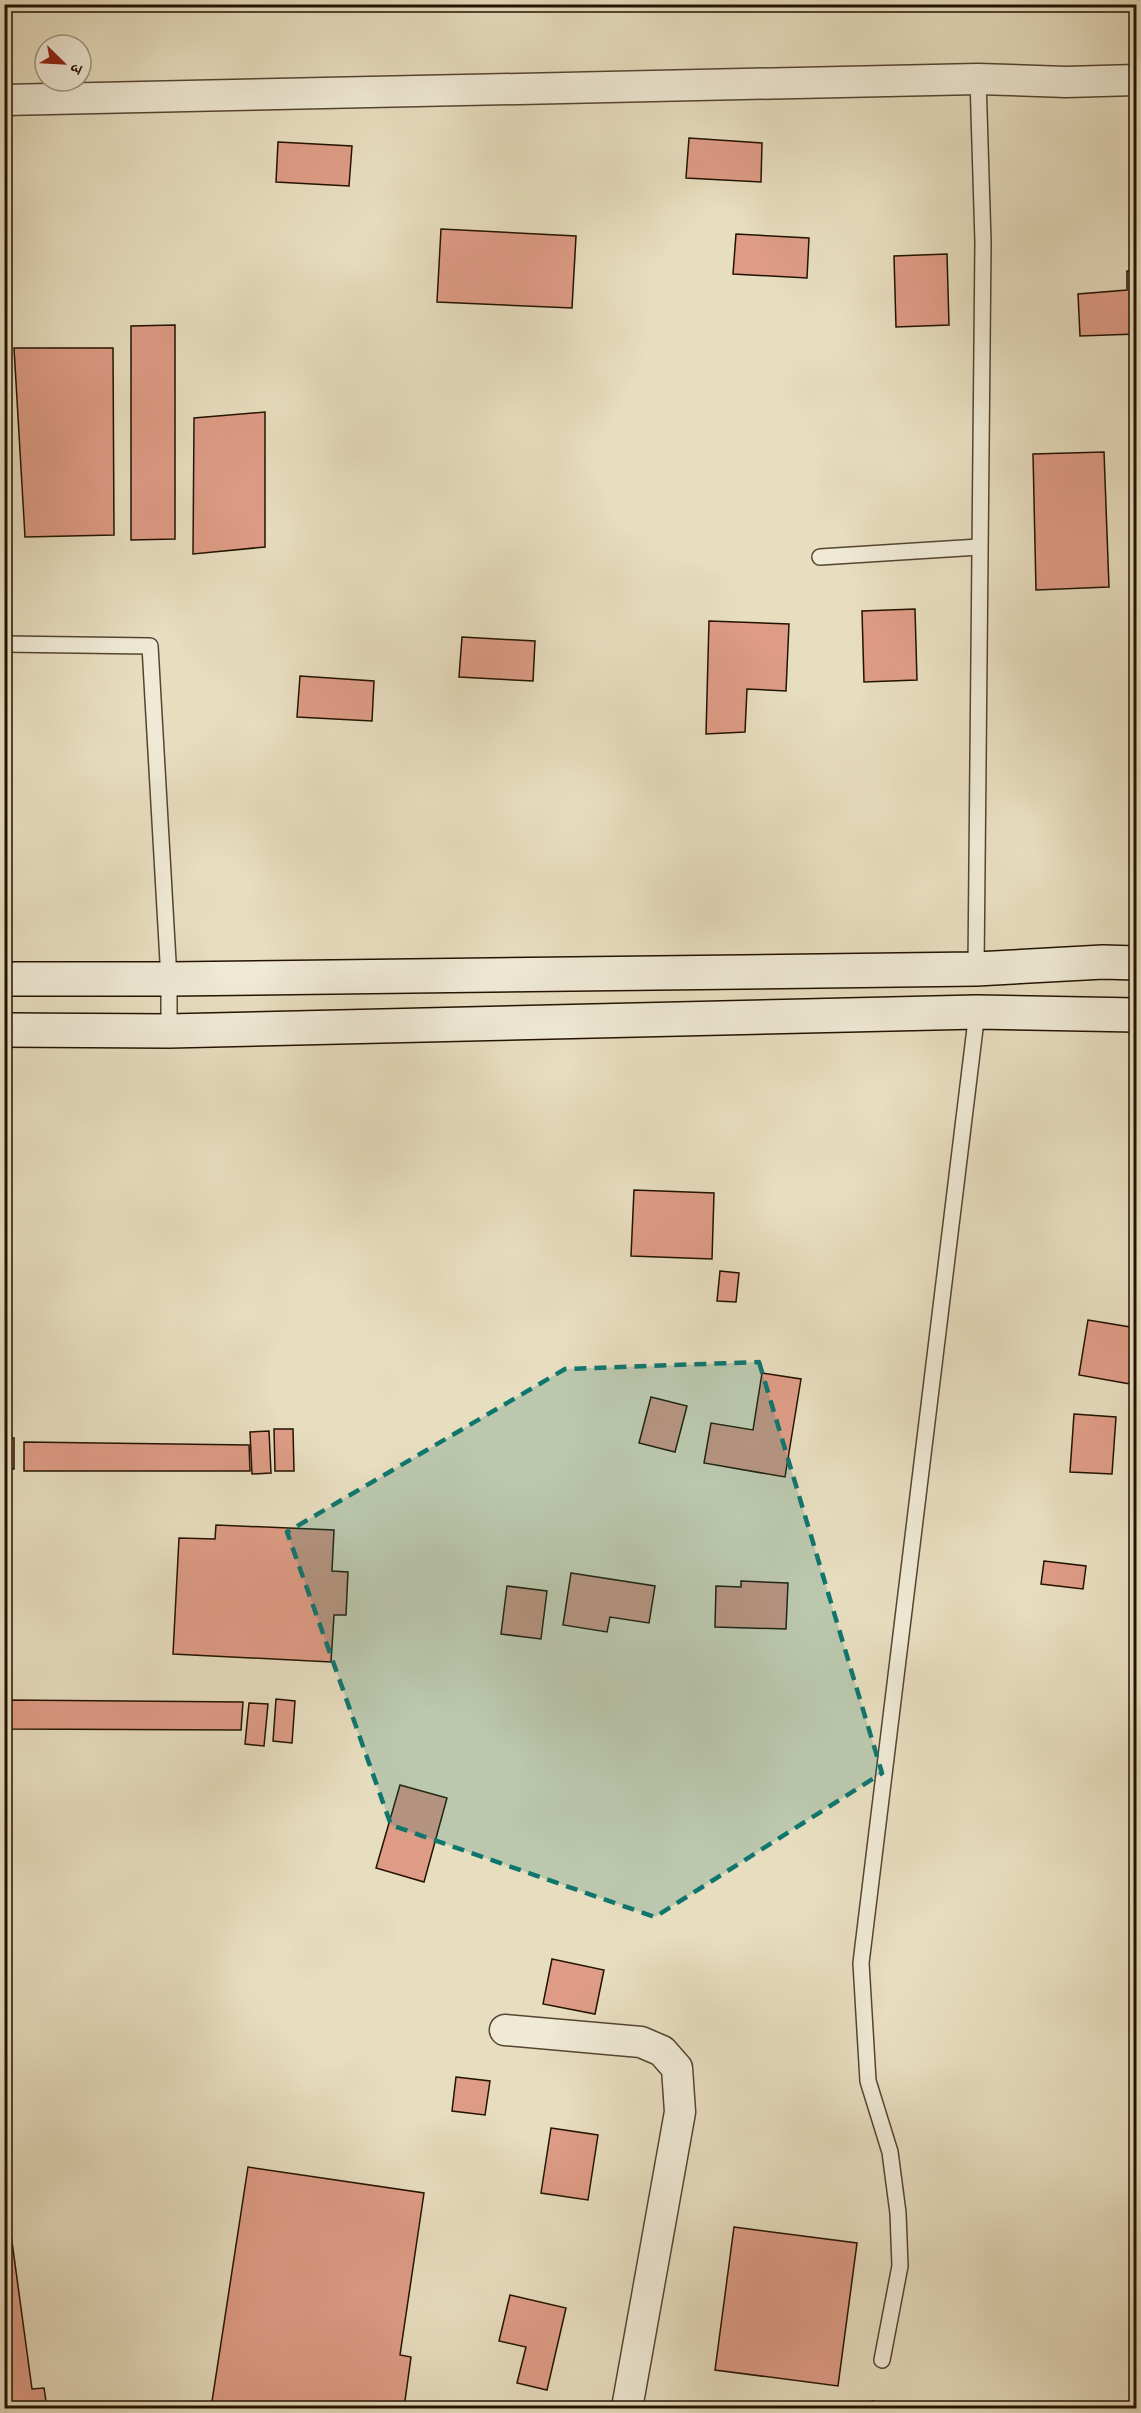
<svg xmlns="http://www.w3.org/2000/svg" width="1141" height="2413" font-family="Alegreya,'Noto Serif Devanagari',serif">
	<rect width="100%" height="100%" fill="#e7ddbf"/>
	<filter id="stains"><feTurbulence type="fractalNoise" baseFrequency=".00333" numOctaves="4"/><feColorMatrix values="0 0 0 0 .2 0 0 0 0 .09 0 0 0 0 .02 0 0 0 .5 -.17"/></filter>
	<radialGradient id="worn" r=".72"><stop offset=".6" stop-color="#630" stop-opacity="0"/><stop offset="1" stop-color="#630" stop-opacity=".3"/></radialGradient>
	<!-- building -->
	<g fill="#de9c86" stroke="#231200" stroke-width="1.5">
		<polygon points="380,4 422,4 422,9 380,7"/>
		<polygon points="731,4 821,4 821,9 731,7"/>
		<polygon points="689,138 762,143 761,182 686,178"/>
		<polygon points="278,142 352,146 349,186 276,182"/>
		<polygon points="441,229 576,236 572,308 437,302"/>
		<polygon points="736,234 809,238 807,278 733,274"/>
		<polygon points="947,254 949,325 896,327 894,256"/>
		<polygon points="1127,271 1136,271 1136,334 1080,336 1078,294 1127,290"/>
		<polygon points="175,325 175,539 131,540 131,326"/>
		<polygon points="14,348 113,348 114,535 25,537"/>
		<polygon points="265,412 265,547 193,554 194,418"/>
		<polygon points="1104,452 1109,587 1036,590 1033,454"/>
		<polygon points="915,609 917,680 864,682 862,611"/>
		<polygon points="709,621 789,624 786,691 747,689 745,732 706,734"/>
		<polygon points="462,637 535,641 533,681 459,677"/>
		<polygon points="300,676 374,681 372,721 297,717"/>
		<polygon points="634,1190 714,1193 712,1259 631,1256"/>
		<polygon points="720,1271 739,1273 736,1302 717,1301"/>
		<polygon points="1088,1320 1136,1328 1136,1385 1079,1375"/>
		<polygon points="762,1373 801,1379 785,1477 704,1463 711,1423 753,1430"/>
		<polygon points="651,1397 687,1406 675,1452 639,1443"/>
		<polygon points="1074,1414 1116,1417 1112,1474 1070,1472"/>
		<polygon points="274,1429 293,1429 294,1471 275,1471"/>
		<polygon points="269,1431 271,1473 252,1474 250,1432"/>
		<rect x="4" y="1438" width="10" height="31"/>
		<polygon points="24,1442 249,1445 250,1471 24,1471"/>
		<polygon points="216,1525 334,1530 332,1571 348,1572 346,1615 334,1615 331,1662 173,1654 179,1538 215,1539"/>
		<polygon points="1044,1561 1086,1566 1083,1589 1041,1584"/>
		<polygon points="571,1573 655,1586 649,1623 610,1617 607,1632 563,1625"/>
		<polygon points="741,1581 788,1583 786,1629 715,1627 716,1586 741,1587"/>
		<polygon points="507,1586 547,1591 541,1639 501,1634"/>
		<polygon points="276,1699 295,1701 292,1743 273,1741"/>
		<polygon points="7,1700 243,1702 241,1730 10,1729"/>
		<polygon points="249,1703 268,1704 264,1746 245,1744"/>
		<polygon points="4,1705 7,1730 4,1730"/>
		<polygon points="400,1785 447,1798 424,1882 376,1868"/>
		<polygon points="552,1959 604,1970 595,2014 543,2004"/>
		<polygon points="456,2077 490,2081 485,2115 452,2111"/>
		<polygon points="551,2128 598,2135 588,2200 541,2193"/>
		<polygon points="248,2167 424,2193 400,2355 411,2357 404,2408 211,2408"/>
		<polygon points="4,2227 10,2227 32,2389 44,2388 47,2408 4,2408"/>
		<polygon points="734,2227 857,2243 838,2386 715,2370"/>
		<polygon points="510,2295 566,2308 547,2390 517,2383 526,2347 499,2341"/>
		<polygon points="872,2401 903,2408 870,2408"/>
		<polygon points="992,2404 1022,2408 991,2408"/>
	</g>
	<g fill="none" stroke-linecap="round" stroke-linejoin="round">
		<!-- lane casing -->
		<g stroke="#544530" stroke-width="18">
			<g id="lane">
				<polyline points="820,557 979,547"/>
				<polyline points="4,644 150,646 169,979 169,1031"/>
				<polyline points="976,969 983,242 978,79"/>
				<polyline points="882,2360 900,2266 898,2213 890,2152 868,2081 861,1963 977,1012"/>
			</g>
		</g>
		<!-- street casing -->
		<g stroke="#544530" stroke-width="33">
			<g id="street">
				<polyline points="4,100 978,79 1066,82 1136,80"/>
				<polyline points="505,2030 641,2042 662,2051 677,2068 680,2112 627,2408"/>
			</g>
		</g>
		<!-- secondary casing -->
		<g stroke="#231200" stroke-width="36">
			<g id="secondary">
				<polyline points="4,979 169,979 976,969 1103,962 1136,963"/>
				<polyline points="4,1030 169,1031 977,1012 1136,1015"/>
			</g>
		</g>
		<!-- lane -->
		<use href="#lane" stroke="#efe9d5" stroke-width="15"/>
		<!-- street -->
		<use href="#street" stroke="#efe9d5" stroke-width="30"/>
		<!-- secondary -->
		<use href="#secondary" stroke="#efe9d5" stroke-width="33"/>
	</g>
	<!-- marked area -->
	<path fill="#0f766e" fill-opacity="0.2" stroke="#0f766e" stroke-width="4.5" stroke-dasharray="12 8" stroke-linejoin="round" d="M759,1362L882,1773L655,1917L391,1825L287,1532L565,1369Z"/>
	<!-- margin -->
	<rect width="1141" height="2413" fill="none" stroke="#e7ddbf" stroke-width="24"/>
	<rect x="6" y="6" width="1129" height="2401" fill="none" stroke="#231200" stroke-width="3"/>
	<rect x="12" y="12" width="1117" height="2389" fill="none" stroke="#231200" stroke-width="1.5"/>
	<!-- north arrow -->
	<g transform="translate(63 63) rotate(114)"><circle r="28" fill="#efe9d5" stroke="#9d9380" stroke-width="1.5"/>
	<path d="M0-4.5L10 22L0 15L-10 22Z" fill="#8f2418"/>
	<text y="-9" font-size="16" font-weight="bold" text-anchor="middle" fill="#231200">उ</text>
	</g>
	<rect width="100%" height="100%" filter="url(#stains)"/>
	<rect width="100%" height="100%" fill="url(#worn)"/>
</svg>
